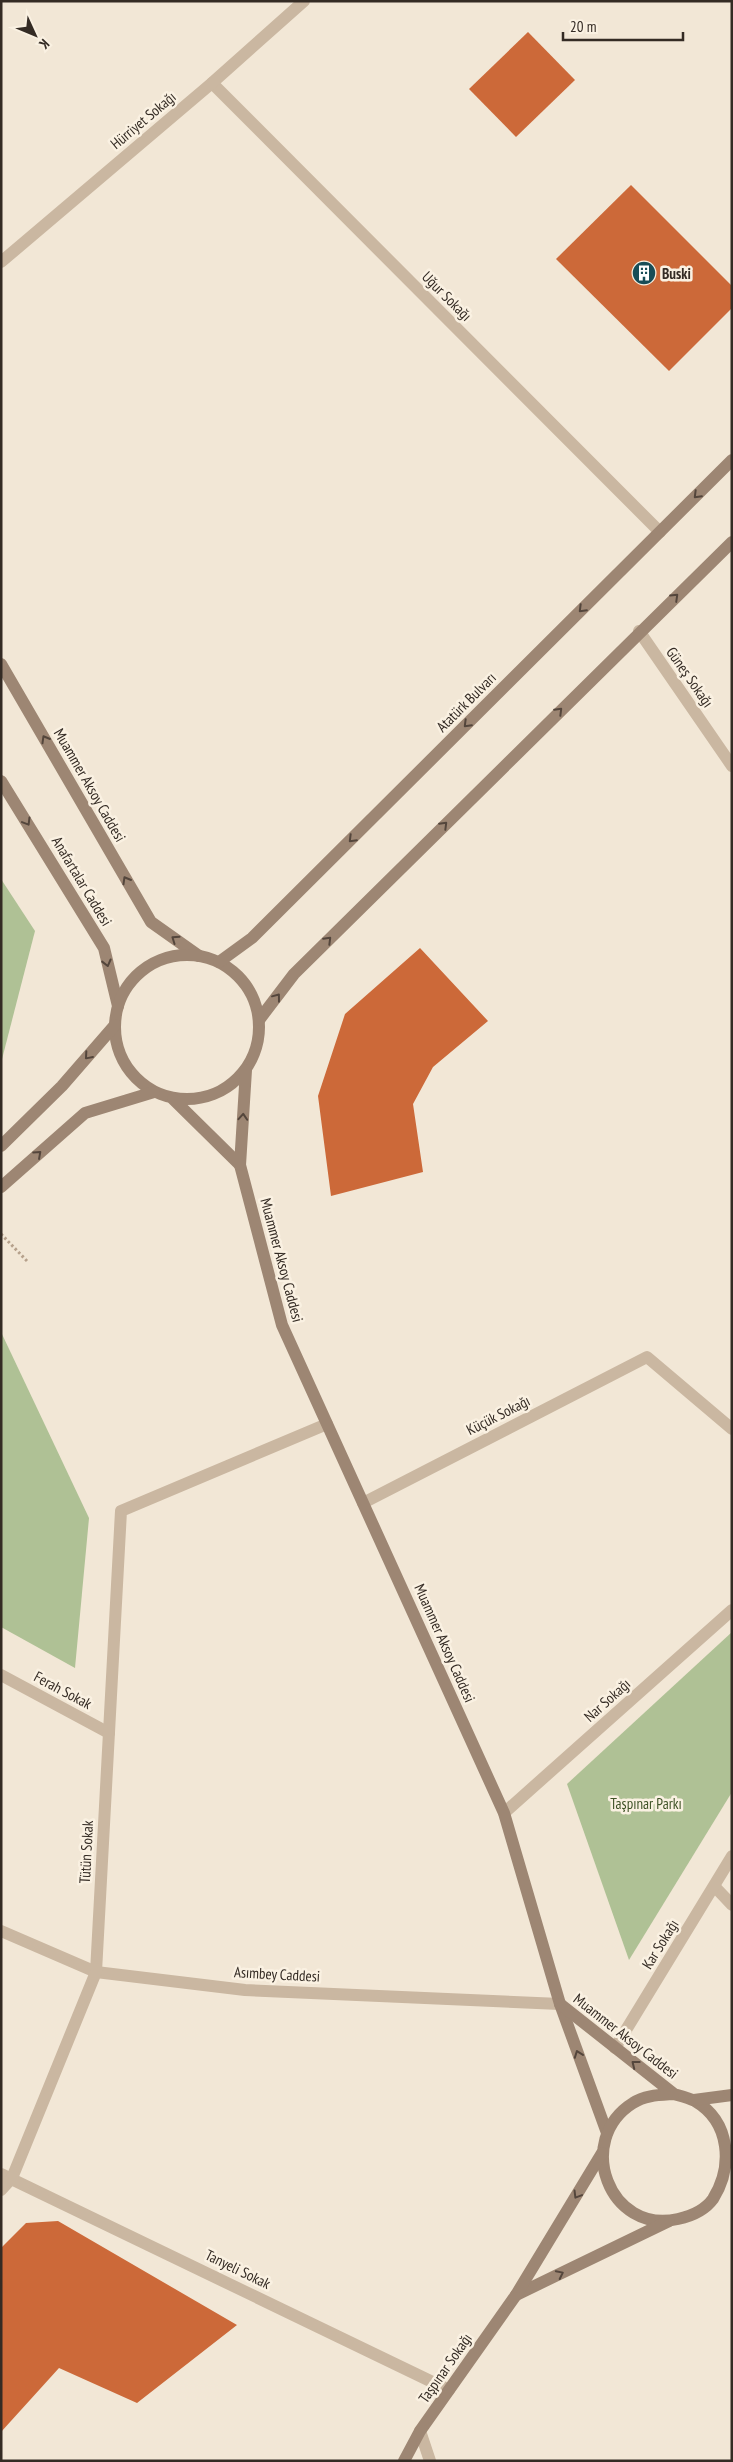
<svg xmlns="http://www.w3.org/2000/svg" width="733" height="2462" font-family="'PT Sans Narrow',sans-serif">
	<rect width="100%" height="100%" fill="#f2e7d6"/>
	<!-- green -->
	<g fill="#afc195">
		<polygon points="1,879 35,931 1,1063"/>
		<polygon points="1,1332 89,1518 75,1668 1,1627"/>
		<polygon points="732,1632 732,1792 629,1960 567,1784"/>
	</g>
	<!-- building -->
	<g fill="#cc6939">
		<polygon points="528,32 575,80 516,137 469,89"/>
		<polygon points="631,185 732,286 732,308 669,371 556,259"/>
		<polygon points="420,948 488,1021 433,1067 413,1104 423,1172 331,1196 318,1096 345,1014"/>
		<polygon points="58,2221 237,2325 137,2403 59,2368 1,2432 1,2248 26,2223"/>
	</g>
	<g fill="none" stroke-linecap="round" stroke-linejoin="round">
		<!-- path -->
		<polyline stroke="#b6a18c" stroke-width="3" stroke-dasharray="2.5 2.5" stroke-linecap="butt" points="1,1234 27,1261"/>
		<!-- street -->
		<g stroke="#cab7a1" stroke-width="12">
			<polyline points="212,83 660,532"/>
			<polyline points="1,262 212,83 304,1"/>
			<polyline points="639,631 732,766"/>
			<polyline points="363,1503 647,1357 732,1429"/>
			<polyline points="1,1675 109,1733"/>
			<polyline points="504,1813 732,1610"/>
			<polyline points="715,1887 732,1905"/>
			<polyline points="1,1931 96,1972 245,1990 560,2004"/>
			<polyline points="615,2048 732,1856"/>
			<polyline points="1,2174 449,2390"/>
			<polyline points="1,2190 12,2178 96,1972 121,1511 327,1424"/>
			<polyline points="420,2431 430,2461"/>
		</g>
		<!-- secondary -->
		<g stroke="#9d8673" stroke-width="12">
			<polyline points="1,664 151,922 199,956"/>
			<polyline points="1,781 104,948 118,1006"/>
			<circle cx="187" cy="1027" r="72"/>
			<polyline points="219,962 252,938 732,460"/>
			<polyline points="259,1020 294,974 732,542"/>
			<polyline points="246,1070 240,1165 282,1325 504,1813 560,2004 607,2133"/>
			<polyline points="173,1099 240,1165"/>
			<polyline points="1,1146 62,1086 115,1025"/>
			<polyline points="1,1187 85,1113 154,1092"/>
			<path d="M560,2004L674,2094C681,2096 689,2098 695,2101C731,2122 733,2167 713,2199C705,2210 692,2216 678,2219C609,2235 574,2140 633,2103C645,2095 660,2095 674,2094"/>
			<polyline points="694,2100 732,2095"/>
			<polyline points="516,2295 669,2221"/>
			<polyline points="404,2461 420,2431 516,2295 602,2153"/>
		</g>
	</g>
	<!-- one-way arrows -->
	<defs><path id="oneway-chevron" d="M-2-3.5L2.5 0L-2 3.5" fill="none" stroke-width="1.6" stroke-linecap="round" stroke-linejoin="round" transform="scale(1.25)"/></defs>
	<g stroke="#54463c">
		<use href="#oneway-chevron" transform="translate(697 495) rotate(135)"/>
		<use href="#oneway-chevron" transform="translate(675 597) rotate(-44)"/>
		<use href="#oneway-chevron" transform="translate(582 609) rotate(135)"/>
		<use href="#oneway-chevron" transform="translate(559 711) rotate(-45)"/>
		<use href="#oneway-chevron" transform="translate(467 724) rotate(135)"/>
		<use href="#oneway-chevron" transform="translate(45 739) rotate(-120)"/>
		<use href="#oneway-chevron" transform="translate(27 822) rotate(59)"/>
		<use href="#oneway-chevron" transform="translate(444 825) rotate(-45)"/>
		<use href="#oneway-chevron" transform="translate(352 839) rotate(135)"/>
		<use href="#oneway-chevron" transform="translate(126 880) rotate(-120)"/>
		<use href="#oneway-chevron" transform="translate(175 939) rotate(-145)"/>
		<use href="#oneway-chevron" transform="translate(328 940) rotate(-45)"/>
		<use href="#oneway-chevron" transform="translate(107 963) rotate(76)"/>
		<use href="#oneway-chevron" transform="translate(277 997) rotate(-53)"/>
		<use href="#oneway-chevron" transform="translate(88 1056) rotate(131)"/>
		<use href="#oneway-chevron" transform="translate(243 1117) rotate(-86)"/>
		<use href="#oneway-chevron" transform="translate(38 1154) rotate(-42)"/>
		<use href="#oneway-chevron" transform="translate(578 2054) rotate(-110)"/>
		<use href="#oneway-chevron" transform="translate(635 2064) rotate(-142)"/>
		<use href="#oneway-chevron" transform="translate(577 2195) rotate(121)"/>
		<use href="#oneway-chevron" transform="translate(560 2274) rotate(-26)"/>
	</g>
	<!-- icons -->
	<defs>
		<g id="building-disc" transform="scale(1.25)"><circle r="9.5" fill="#184d57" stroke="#faf1e2"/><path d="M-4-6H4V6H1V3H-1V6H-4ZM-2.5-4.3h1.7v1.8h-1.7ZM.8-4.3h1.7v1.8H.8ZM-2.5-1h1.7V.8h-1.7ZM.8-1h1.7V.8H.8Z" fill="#fff"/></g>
	</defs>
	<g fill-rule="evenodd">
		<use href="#building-disc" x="644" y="273"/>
	</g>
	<g text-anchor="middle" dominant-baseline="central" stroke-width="5" stroke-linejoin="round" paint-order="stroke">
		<!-- street labels -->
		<g font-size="15" fill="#342b24" stroke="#faf1e2">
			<text transform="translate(143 120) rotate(-40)">Hürriyet Sokağı</text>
			<text transform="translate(447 296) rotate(45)">Uğur Sokağı</text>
			<text transform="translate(690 677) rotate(55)">Güneş Sokağı</text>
			<text transform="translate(466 702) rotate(-45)">Atatürk Bulvarı</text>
			<text transform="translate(90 785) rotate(60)">Muammer Aksoy Caddesi</text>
			<text transform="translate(82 881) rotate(59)">Anafartalar Caddesi</text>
			<text transform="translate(282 1260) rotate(75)">Muammer Aksoy Caddesi</text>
			<text transform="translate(498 1415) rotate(-27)">Küçük Sokağı</text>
			<text transform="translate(445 1643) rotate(66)">Muammer Aksoy Caddesi</text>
			<text transform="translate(63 1690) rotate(28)">Ferah Sokak</text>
			<text transform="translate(607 1700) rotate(-42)">Nar Sokağı</text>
			<text transform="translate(86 1852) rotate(-87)">Tütün Sokak</text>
			<text transform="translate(660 1944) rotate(-58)">Kar Sokağı</text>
			<text transform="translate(277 1974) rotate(3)">Asımbey Caddesi</text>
			<text transform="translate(626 2036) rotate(38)">Muammer Aksoy Caddesi</text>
			<text transform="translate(238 2269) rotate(26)">Tanyeli Sokak</text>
			<text transform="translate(445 2368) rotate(-55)">Taşpınar Sokağı</text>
		</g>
		<!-- poi labels -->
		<g font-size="15" font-weight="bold" fill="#342b24" stroke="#faf1e2" text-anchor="start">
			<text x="662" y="273">Buski</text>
		</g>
		<!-- park labels -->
		<g font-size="15" fill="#3f5327" stroke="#faf1e2">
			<text x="646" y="1803">Taşpınar Parkı</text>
		</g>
	</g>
	<!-- border -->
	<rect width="733" height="2462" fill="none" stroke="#342b24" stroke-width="5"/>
	<!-- north arrow -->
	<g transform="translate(35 35) rotate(134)" stroke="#faf1e2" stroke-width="4" paint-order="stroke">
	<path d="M0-4L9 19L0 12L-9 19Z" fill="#342b24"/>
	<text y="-8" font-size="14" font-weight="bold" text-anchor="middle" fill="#342b24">K</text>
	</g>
	<!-- scale -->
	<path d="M563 32v8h120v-8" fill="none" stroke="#342b24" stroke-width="2.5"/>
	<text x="570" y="32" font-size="15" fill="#342b24" stroke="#faf1e2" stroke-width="4" paint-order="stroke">20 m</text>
</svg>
